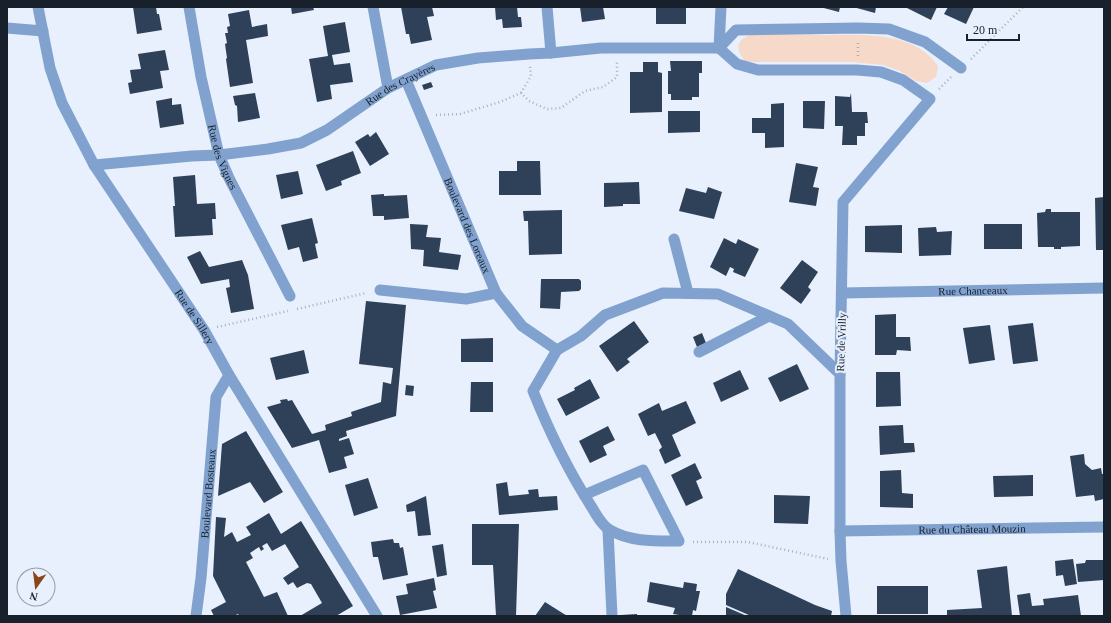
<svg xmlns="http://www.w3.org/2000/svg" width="1111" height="623" font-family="'Times New Roman',serif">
	<rect width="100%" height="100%" fill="#e7f0fc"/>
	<!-- green -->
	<path fill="#f7d9c9" d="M753,34C776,34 799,34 821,35C859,35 914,30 938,66L936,77L927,83L916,81L900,71L883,65L852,62H746C734,49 736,39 753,34Z"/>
	<!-- building -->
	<g fill="#2f4158">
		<polygon points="133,7 156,7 157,14 159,14 162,30 137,34"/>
		<polygon points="291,7 313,7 314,10 292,14"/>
		<polygon points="401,7 432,7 434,16 427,17 432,40 411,44 409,34 406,34"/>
		<polygon points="495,7 517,7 518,17 521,17 522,27 503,28 502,19 496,20"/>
		<polygon points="580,7 603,7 605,19 582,22"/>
		<rect x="656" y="7" width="30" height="17"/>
		<polygon points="820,7 840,7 839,12"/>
		<polygon points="853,7 876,7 875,13"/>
		<polygon points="905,7 937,7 931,20"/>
		<polygon points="948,7 974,7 966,24 944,14"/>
		<polygon points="249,10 252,27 267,24 268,36 246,40 253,83 230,87 226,59 227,58 225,44 227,43 225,33 228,33 227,27 230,26 228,14"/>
		<polygon points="345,22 350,52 332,55 334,65 350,63 353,82 330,85 332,99 317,102 309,59 328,56 323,26"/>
		<polygon points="165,50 169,70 160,71 163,88 130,94 128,83 132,82 130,70 141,69 138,54"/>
		<polygon points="670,61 702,61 702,73 699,73 699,97 692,97 692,100 671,100 671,94 668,94 668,71 671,71"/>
		<polygon points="643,62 658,62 658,72 662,73 662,112 630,113 630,72 643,72"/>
		<polygon points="431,82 433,87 424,90 422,85"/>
		<polygon points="255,93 260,118 238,122 237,106 235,105 233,96"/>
		<polygon points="851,93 852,112 867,112 868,123 865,123 865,136 857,136 857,145 842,145 843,126 835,126 835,96 850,97"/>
		<polygon points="172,98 172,105 181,104 184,124 160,128 156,101"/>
		<polygon points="803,101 825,101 824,129 803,128"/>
		<polygon points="784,103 784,147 765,148 765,133 752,133 752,118 771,118 771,104"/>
		<polygon points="668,111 700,111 700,132 668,133"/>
		<polygon points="376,132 389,154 370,166 355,142 368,134 370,137"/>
		<polygon points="353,151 361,173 341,181 342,185 326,191 316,165"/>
		<polygon points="517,161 540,161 541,195 499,195 499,171 517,171"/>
		<polygon points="796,163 818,167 813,187 819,188 816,206 789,202"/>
		<polygon points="298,171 303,194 281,199 276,175"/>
		<polygon points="195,175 197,204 215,203 216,219 212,219 213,235 175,237 173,206 175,206 173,177"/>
		<polygon points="639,182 640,204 623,204 623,206 604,207 604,183"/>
		<polygon points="708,187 722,192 714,219 679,211 686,188 706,193"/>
		<polygon points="384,194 384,196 407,195 409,218 384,220 384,216 373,216 371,195"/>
		<polygon points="1104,197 1104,250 1096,250 1095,198"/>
		<polygon points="1046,209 1051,209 1051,212 1080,212 1080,246 1061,247 1061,249 1054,249 1054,247 1038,247 1037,213 1045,212"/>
		<polygon points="562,210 562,254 529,255 528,221 524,221 523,211"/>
		<polygon points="312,218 318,243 315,244 318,258 303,262 299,247 288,250 281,225"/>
		<polygon points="410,224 428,225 426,237 441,238 439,252 461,255 458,270 423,266 424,250 411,249"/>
		<rect x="984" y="224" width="38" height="25"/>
		<polygon points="902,225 902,253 865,252 865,226"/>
		<polygon points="936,227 937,232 952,231 951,255 919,256 918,228"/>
		<polygon points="724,238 736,244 738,239 759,249 745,277 733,272 734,269 730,267 726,276 710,267"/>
		<polygon points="200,251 209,267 242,260 248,275 254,309 231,313 226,288 230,287 229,279 201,284 187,257"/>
		<polygon points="802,260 818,272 808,287 811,290 801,304 780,288"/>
		<polygon points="541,279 579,279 581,281 581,289 579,291 561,292 560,309 540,308"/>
		<polygon points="366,301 406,305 396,416 346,431 347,436 339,439 339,441 349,438 354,454 344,457 347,468 329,473 319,440 292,448 267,407 281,403 280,400 287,399 288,401 292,400 312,434 326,430 325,425 352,416 351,412 381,402 383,382 391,384 393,368 359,364"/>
		<polygon points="896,314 896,337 910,337 911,351 897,350 896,355 875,355 875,315"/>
		<polygon points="634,321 649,342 627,359 630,362 617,372 599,346"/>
		<polygon points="1033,323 1038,361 1013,364 1008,326"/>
		<polygon points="990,325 995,360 969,364 963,328"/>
		<polygon points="702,333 706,343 697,347 693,337"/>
		<polygon points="493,338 493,362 461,362 461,339"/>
		<polygon points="304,350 309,373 276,380 270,358"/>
		<polygon points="797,364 809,389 780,402 768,378"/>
		<polygon points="740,370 749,389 721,402 713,383"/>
		<polygon points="876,372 900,372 901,406 876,407"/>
		<polygon points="590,379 600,398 566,416 557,399 575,390 574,388"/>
		<polygon points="471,382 493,382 493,412 470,412"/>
		<polygon points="406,385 414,386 413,396 405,395"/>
		<polygon points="686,401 696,423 672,435 681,456 665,464 659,450 662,447 655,433 648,436 638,414 659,403 662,411"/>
		<polygon points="903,425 904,443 914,443 915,452 880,455 879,426"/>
		<polygon points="608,426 615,440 603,446 607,455 590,463 579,441"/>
		<polygon points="246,431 283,492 264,503 250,482 218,496 222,444"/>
		<polygon points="1084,454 1085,464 1092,470 1101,468 1102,474 1104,474 1104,499 1095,501 1094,495 1076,497 1070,456"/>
		<polygon points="695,463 702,478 696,481 703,498 686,506 671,475"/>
		<polygon points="901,470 902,493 913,494 913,508 880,507 880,471"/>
		<polygon points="1033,475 1033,496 994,497 993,476"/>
		<polygon points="368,478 378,508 354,516 345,485"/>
		<polygon points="507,482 509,496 529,494 528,490 538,489 539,497 557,496 558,510 499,515 496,484"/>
		<polygon points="774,495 810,496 808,524 774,523"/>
		<polygon points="426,496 431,535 418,536 415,511 407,512 406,505"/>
		<polygon points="269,513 281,534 301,521 353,606 336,616 300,616 322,603 311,584 307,583 297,588 293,582 288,585 283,578 299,567 285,544 272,551 267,543 262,546 264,549 261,551 259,547 250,553 253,558 246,562 264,597 277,592 288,616 239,616 238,614 234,616 214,616 211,610 226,602 213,576 216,517 226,518 224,537 232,532 237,542 251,535 246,527"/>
		<polygon points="472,524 519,524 516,616 496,616 493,565 472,565"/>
		<polygon points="393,539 394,543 399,543 400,548 403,547 408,575 383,580 378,557 373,557 371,542"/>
		<polygon points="443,544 447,575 437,577 432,546"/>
		<polygon points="1073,559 1077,584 1065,586 1063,575 1056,576 1055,561"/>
		<polygon points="1086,560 1104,560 1104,580 1078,582 1076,564 1085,563"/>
		<polygon points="1007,566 1012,616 947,616 947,610 982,608 977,570"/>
		<polygon points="738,569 815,605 832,611 831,616 751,616 726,605 726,594"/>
		<polygon points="434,578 436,590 433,591 437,608 400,615 396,596 408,594 406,584"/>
		<polygon points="650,582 683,588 684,582 697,584 696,591 700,591 696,611 693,610 692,616 685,616 673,614 675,608 647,602"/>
		<rect x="877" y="586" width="51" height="28"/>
		<polygon points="1030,593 1032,606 1044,605 1043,599 1078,595 1081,616 1020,616 1017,595"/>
		<polygon points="545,602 564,614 568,616 535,616"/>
		<polygon points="726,607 747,616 726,616"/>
		<polygon points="637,614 637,616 621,616 621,615"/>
	</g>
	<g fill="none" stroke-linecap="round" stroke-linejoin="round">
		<!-- path -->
		<g stroke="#a8b1bd" stroke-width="2.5" stroke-dasharray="1 3" stroke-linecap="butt">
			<polyline points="858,56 858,41"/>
			<polyline points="971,59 1023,7"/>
			<polyline points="939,89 951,77"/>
			<polyline points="521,93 531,76 530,66"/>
			<polyline points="436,115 460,114 500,102 521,93 529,101 547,109 561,108 585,91 603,87 617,77 617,61"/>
			<polyline points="297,309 366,293"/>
			<polyline points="217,327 288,311"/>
			<polyline points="693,542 748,542 828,559"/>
		</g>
		<!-- minor -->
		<g stroke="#81a2ce" stroke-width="11">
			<path id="s1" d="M189,7L201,77L219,155L229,178L290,296"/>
			<polyline points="373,7 388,88"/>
			<polyline points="547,7 551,53"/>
			<polyline points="7,28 43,31"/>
			<polyline points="719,48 737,64 758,70 857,70 881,72 903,80 930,99 843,202 840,374 840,531 841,561 846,616"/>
			<polyline points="719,48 736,30 858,28 889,29 925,42 961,68"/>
			<polyline points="719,48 721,7"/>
			<path id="s2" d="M406,80L496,293L522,326L557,350"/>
			<path id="s3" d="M94,165L192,156L219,155L268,149L301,143L327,130L388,88L436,65L478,58L529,54L551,53L601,48H719"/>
			<polyline points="674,239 688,293"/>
			<polyline points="380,290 466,299 496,293"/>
			<path id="s4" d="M842,293L1104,288"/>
			<polyline points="699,352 769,316"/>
			<path d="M584,495L643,470L679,541C655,541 630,542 610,530C602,526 596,514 591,506C568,470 549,431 533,391L557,350L581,336L605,315L663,293L718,294L788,324L840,374"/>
			<polyline points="608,530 612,616"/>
			<path id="s5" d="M840,531L1104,527"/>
			<path id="s6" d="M196,616L201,578L216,397L229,375"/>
		</g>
		<!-- tertiary -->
		<path stroke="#81a2ce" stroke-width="11" id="s7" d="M38,7L50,68L62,103L94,165L204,330L229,375L377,616"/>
	</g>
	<g text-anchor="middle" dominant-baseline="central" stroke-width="4" stroke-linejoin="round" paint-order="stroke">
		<!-- street labels -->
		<g font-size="11" fill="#18202b" stroke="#e7f0fc">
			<text stroke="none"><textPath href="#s3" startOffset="324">Rue des Crayères</textPath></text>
			<text stroke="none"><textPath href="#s1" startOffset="154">Rue des Vignes</textPath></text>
			<text stroke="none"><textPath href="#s2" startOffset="158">Boulevard des Loreaux</textPath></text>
			<text stroke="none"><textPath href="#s4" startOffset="131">Rue Chanceaux</textPath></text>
			<text stroke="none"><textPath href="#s7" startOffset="351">Rue de Sillery</textPath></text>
			<text transform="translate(841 342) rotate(-88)">Rue de Vrilly</text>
			<text stroke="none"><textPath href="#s6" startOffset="123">Boulevard Bosteaux</textPath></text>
			<text stroke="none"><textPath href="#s5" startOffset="132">Rue du Château Mouzin</textPath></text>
		</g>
	</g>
	<!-- border -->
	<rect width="1111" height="623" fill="none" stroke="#18202b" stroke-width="16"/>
	<!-- north arrow -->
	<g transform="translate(36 587) rotate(194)"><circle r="19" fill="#e7f0fc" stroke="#949da8"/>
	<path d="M0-3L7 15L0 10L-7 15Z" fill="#8a461a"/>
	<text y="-6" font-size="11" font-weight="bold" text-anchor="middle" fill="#18202b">N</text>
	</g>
	<!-- scale -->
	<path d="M967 34v6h52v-6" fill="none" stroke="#18202b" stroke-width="2"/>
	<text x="973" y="34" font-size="12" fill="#18202b" stroke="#e7f0fc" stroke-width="3" paint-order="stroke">20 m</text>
</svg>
